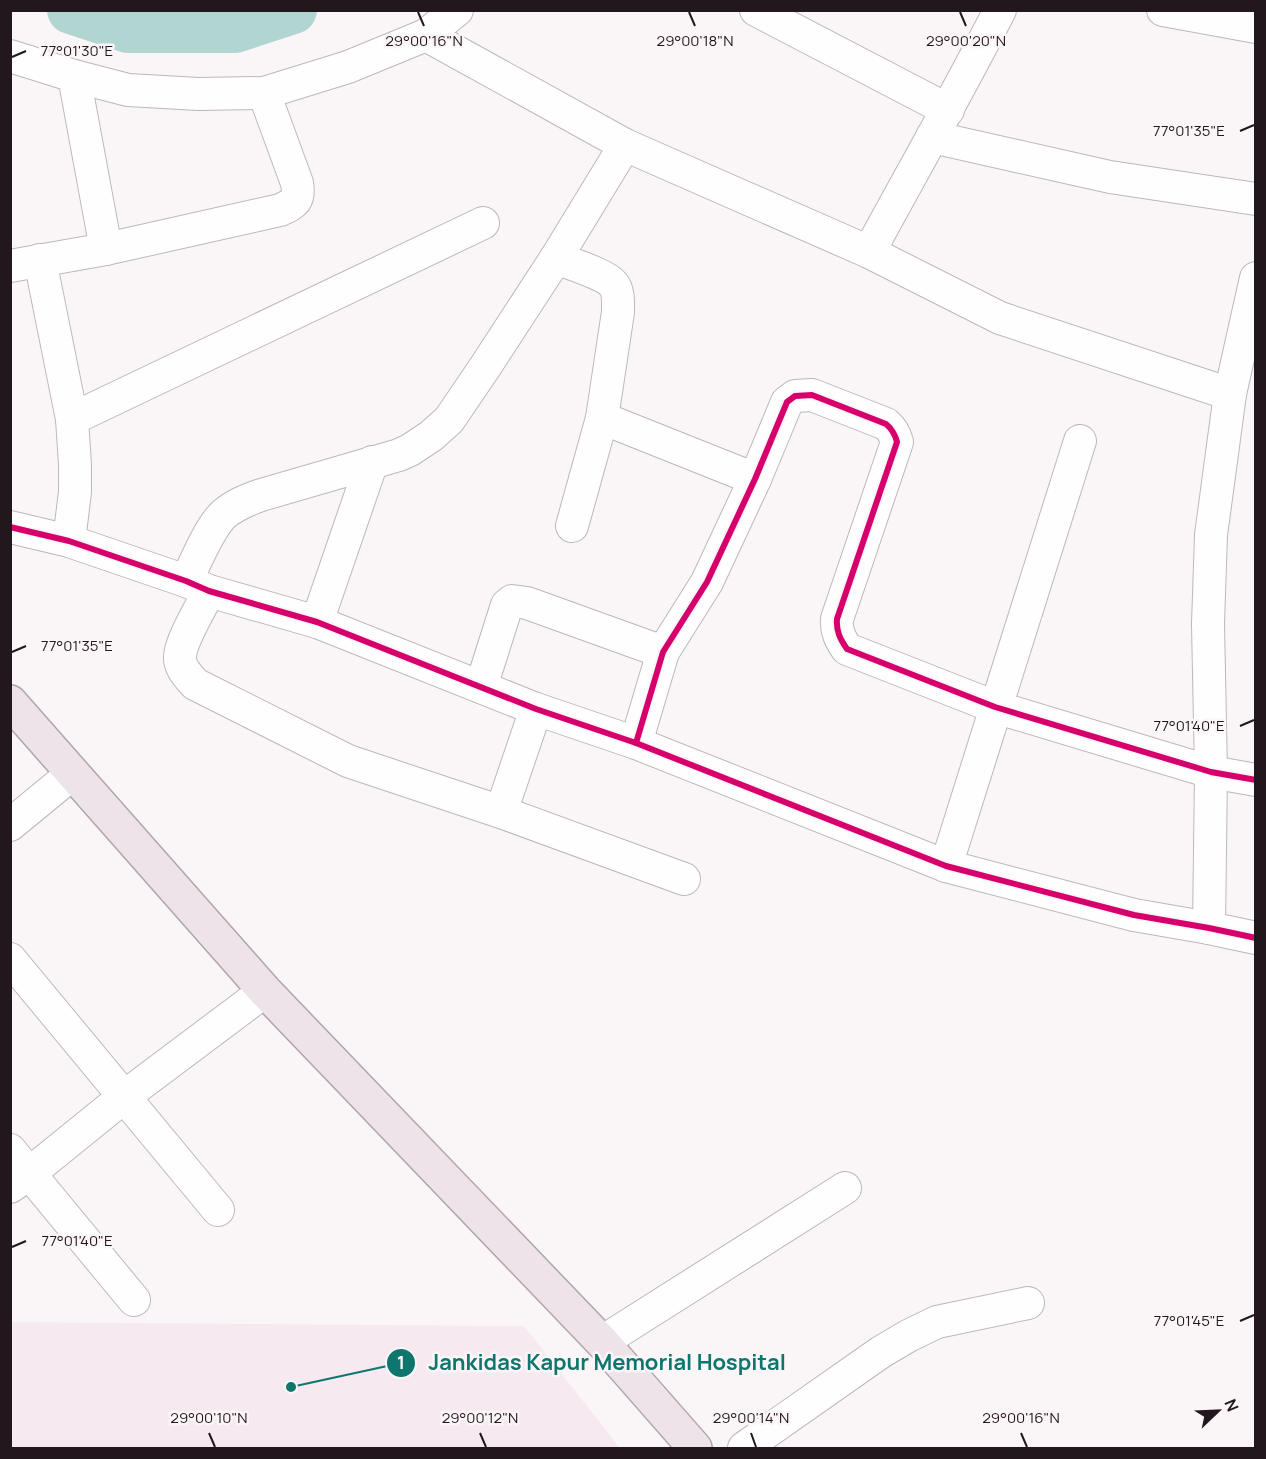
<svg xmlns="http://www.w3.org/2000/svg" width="1266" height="1459" font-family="Manrope,sans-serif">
	<rect width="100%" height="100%" fill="#faf6f8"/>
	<!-- built -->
	<polygon fill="#f7e9f0" points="11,1322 524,1326 620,1448 11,1448"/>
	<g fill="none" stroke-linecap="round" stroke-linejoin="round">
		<!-- river -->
		<polyline stroke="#b1d5d1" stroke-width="48" points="71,10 128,29 235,29 293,10"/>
		<!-- minor casing -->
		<g stroke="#beb7ba" stroke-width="34">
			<g id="minor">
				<polyline points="756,10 948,110"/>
				<polyline points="1163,10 1256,27"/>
				<polyline points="426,35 625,145 869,252 1000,318 1230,394"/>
				<polyline points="10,56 74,76 128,90 198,94 264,93 348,67 426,35 457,10"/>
				<polyline points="74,76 106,249"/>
				<polyline points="932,137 1110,177 1256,199"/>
				<path d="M869,252C913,171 958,92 1000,10"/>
				<path d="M556,258C569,263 606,275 613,284C619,291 618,303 618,312L602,418L572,526"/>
				<polyline points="40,260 72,419 75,465 75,492 69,541"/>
				<path d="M10,266L106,249L280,210C295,203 300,201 297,183L264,93"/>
				<polyline points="602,418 755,479"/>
				<polyline points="72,419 483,223"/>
				<polyline points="10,527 69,541 186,581 209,591 317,622 536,709 636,743 946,866 1134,915 1209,928 1256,938"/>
				<path d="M186,581C196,562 208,530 223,515C234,505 247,500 261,495L399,455L410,450L431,436L449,420L485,367L556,258L625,145"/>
				<path d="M209,591C202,606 181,640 180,656C179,667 188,676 195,684L348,761L501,812L684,879"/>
				<polyline points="317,622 372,462"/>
				<polyline points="481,687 507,605 512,601 527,603 663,652"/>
				<path d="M636,743L663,652L707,582L755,479L787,402L795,396L812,395L886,424C892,429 895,434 897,442L837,619C836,631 840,639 847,649L995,707L1211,772L1256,780"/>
				<polyline points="501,812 536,709"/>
				<polyline points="10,825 72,774"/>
				<polyline points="946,866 1080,441"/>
				<polyline points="1209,928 1211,772 1208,624 1211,535 1230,394 1256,278"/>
				<polyline points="10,959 218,1210"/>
				<polyline points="10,1150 134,1300"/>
				<polyline points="10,1187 30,1173 125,1096 265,991"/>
				<polyline points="602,1342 845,1188"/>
				<polyline points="744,1448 881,1352 908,1336 937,1322 1028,1303"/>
			</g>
		</g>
		<!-- major casing -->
		<g stroke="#b2a3ac" stroke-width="36">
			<polyline id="major" points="10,702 265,991 602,1342 695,1448"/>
		</g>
		<!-- minor -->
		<use href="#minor" stroke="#fefefe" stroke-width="32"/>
		<!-- major -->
		<use href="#major" stroke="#ece4e9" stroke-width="33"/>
		<!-- cycleway casing -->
		<g stroke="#fbf5f8" stroke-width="10">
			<g id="cycleway">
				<polyline points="10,527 69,541 186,581 209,591 317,622 536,709 636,743 946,866 1134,915 1209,928 1256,938"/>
				<path d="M636,743L663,652L707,582L755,479L787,402L795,396L812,395L886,424C892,429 895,434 897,442L837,619C836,631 840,639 847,649L995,707L1211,772L1256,780"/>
			</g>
		</g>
		<!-- cycleway -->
		<use href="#cycleway" stroke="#d6006c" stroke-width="6"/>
	</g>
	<!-- ticks -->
	<path fill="none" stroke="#21171c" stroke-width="2" d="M418,12L424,26M689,12L695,26M960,12L966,26M12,57L26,51M1240,131L1254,125M12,652L26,646M1240,726L1254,720M12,1247L26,1241M1240,1321L1254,1315M209,1433L215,1447M480,1433L486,1447M751,1433L756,1447M1021,1433L1027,1447"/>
	<g font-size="15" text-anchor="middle" fill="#21171c" stroke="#fbf5f8" stroke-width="5" stroke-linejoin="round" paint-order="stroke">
		<text x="424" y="46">29°00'16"N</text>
		<text x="695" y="46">29°00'18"N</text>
		<text x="966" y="46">29°00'20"N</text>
		<text x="77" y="56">77°01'30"E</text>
		<text x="1189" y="136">77°01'35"E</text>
		<text x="77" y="651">77°01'35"E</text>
		<text x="1189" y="731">77°01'40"E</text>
		<text x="77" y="1246">77°01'40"E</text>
		<text x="1189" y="1326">77°01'45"E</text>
		<text x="209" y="1423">29°00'10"N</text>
		<text x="480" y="1423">29°00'12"N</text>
		<text x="751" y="1423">29°00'14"N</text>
		<text x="1021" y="1423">29°00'16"N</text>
	</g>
	<!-- callouts -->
	<path fill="none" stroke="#0f766e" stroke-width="2" d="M291 1387L401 1363"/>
	<g fill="#0f766e" stroke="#fbf5f8" stroke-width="2">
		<circle cx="291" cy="1387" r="6"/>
		<circle cx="401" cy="1363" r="15"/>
	</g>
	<g font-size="18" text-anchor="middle" font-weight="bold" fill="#fff">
		<text x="401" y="1369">1</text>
	</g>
	<g font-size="22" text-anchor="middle" font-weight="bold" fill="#0f766e" stroke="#fbf5f8" stroke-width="5" stroke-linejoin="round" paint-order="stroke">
		<text x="607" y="1370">Jankidas Kapur Memorial Hospital</text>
	</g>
	<!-- border -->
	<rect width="1266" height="1459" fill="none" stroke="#21171c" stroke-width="24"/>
	<!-- north arrow -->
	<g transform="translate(1218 1411) rotate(67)" stroke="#fbf5f8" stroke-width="4.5" paint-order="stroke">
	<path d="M0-4.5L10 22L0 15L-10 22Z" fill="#21171c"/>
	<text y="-9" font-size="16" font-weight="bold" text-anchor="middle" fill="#21171c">N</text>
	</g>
</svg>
